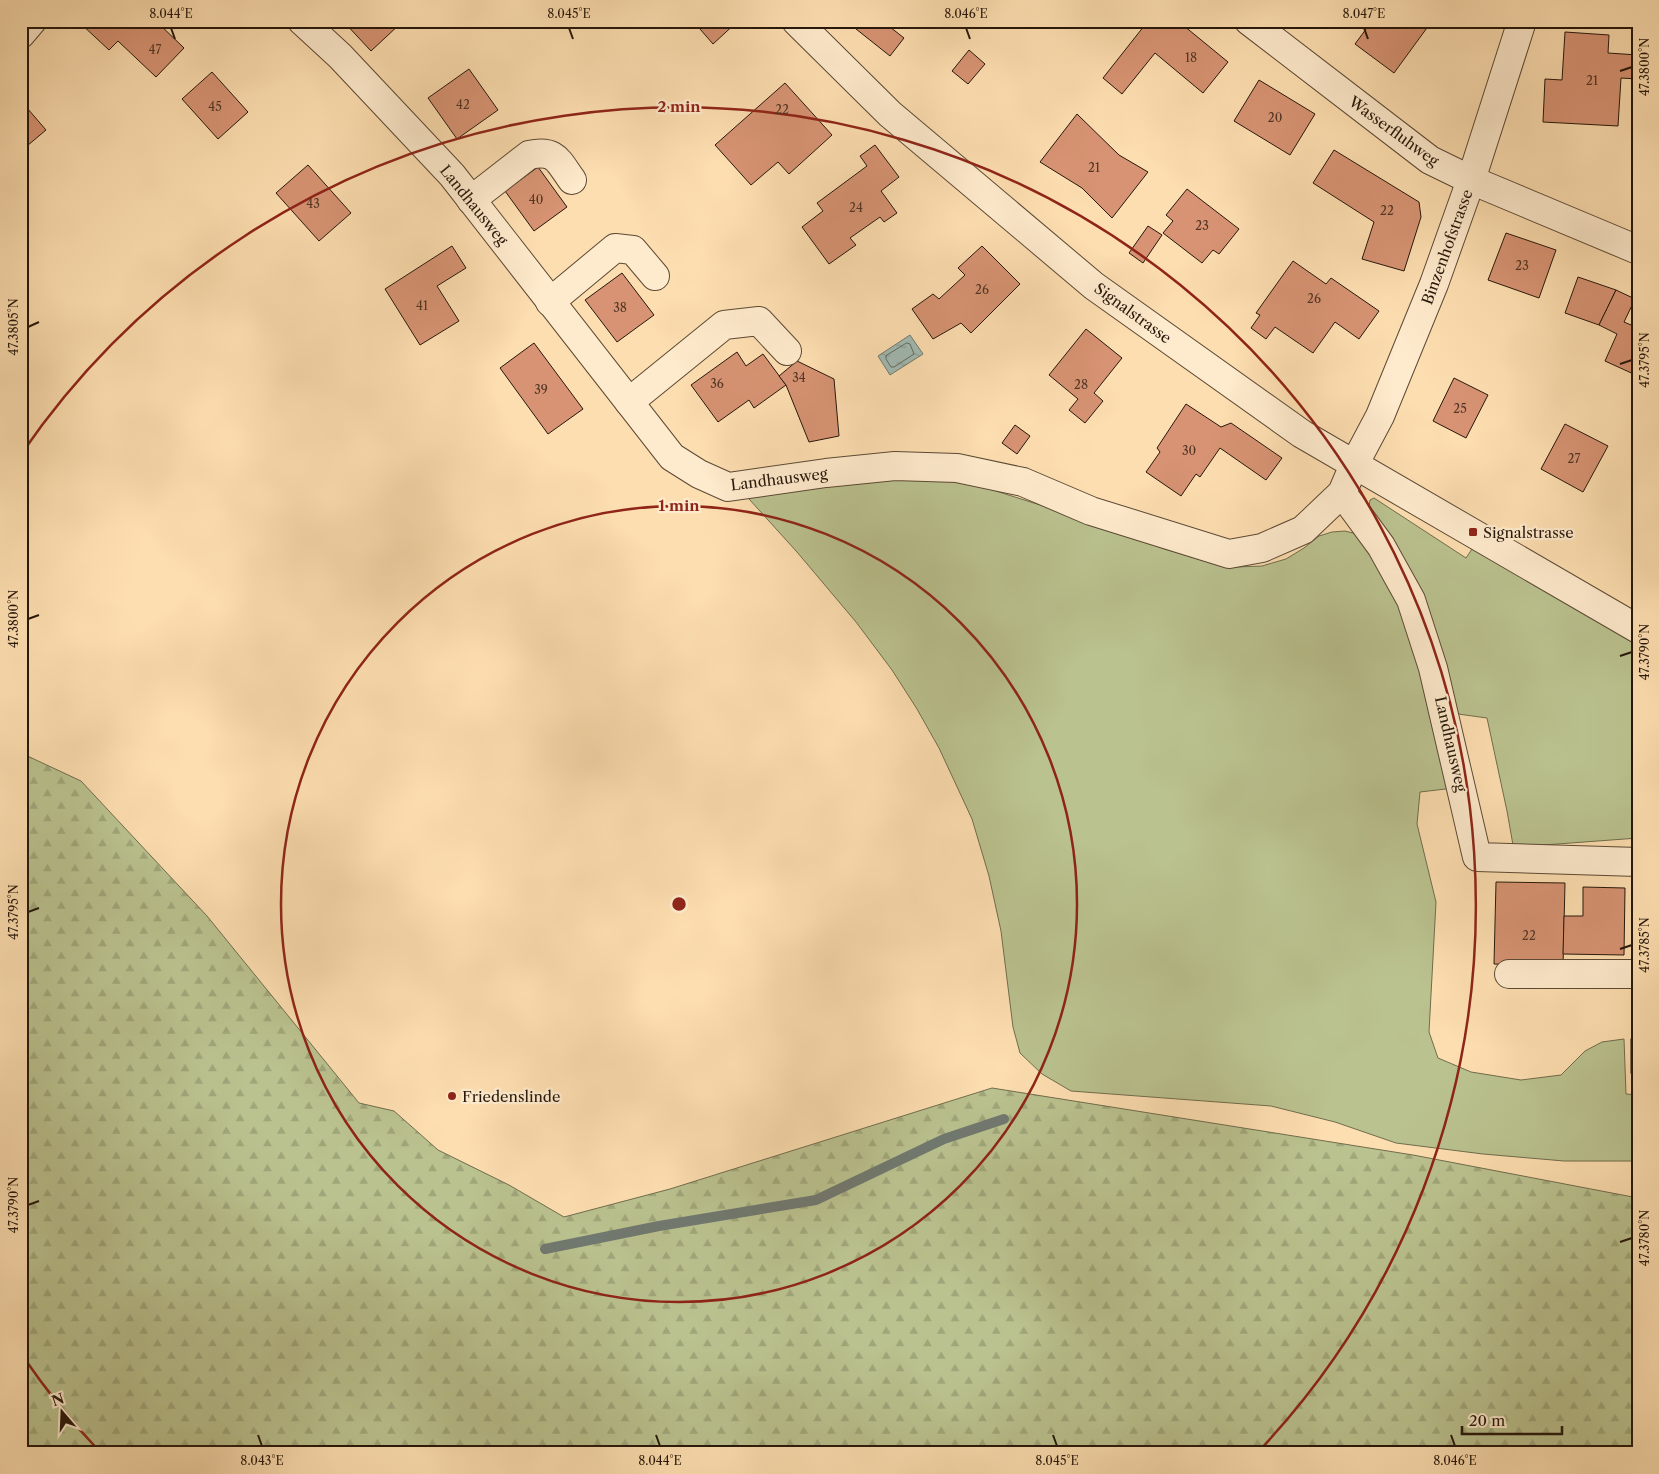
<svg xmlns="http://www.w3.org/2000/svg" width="1659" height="1474" font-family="'Libre Caslon Text',serif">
	<defs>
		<pattern id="forest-firs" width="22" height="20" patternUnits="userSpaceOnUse" patternTransform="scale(1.25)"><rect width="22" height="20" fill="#bac28f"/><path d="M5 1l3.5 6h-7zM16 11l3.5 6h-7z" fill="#a0a67a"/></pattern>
		<pattern id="water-ripples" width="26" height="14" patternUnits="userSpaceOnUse" patternTransform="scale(1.25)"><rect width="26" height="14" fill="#a1bbb3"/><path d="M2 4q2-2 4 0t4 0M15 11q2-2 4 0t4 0" fill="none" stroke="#8aa099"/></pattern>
	</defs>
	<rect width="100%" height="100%" fill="#fddeb0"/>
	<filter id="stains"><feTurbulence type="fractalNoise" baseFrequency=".004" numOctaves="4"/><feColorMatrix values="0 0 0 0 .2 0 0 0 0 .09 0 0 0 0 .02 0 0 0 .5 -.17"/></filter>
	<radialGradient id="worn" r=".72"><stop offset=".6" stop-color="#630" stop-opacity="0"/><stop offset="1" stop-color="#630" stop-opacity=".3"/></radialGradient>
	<!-- green -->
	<g fill="#bac28f" stroke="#706c4d">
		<polygon points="918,476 980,486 1075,516 1165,549 1218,565 1237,567 1262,566 1286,559 1304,548 1319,536 1332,532 1345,531 1357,534 1397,587 1454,788 1420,792 1417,824 1436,902 1429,1032 1438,1058 1471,1072 1521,1080 1561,1075 1585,1051 1602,1042 1624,1039 1626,1094 1638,1095 1638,1161 1564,1161 1483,1154 1396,1143 1335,1122 1271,1106 1071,1091 1042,1074 1020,1053 1013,1027 1001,931 989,876 972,819 939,748 917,709 892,670 856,622 797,552 749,499 748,494"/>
		<polygon points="1374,498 1466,558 1472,549 1638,644 1638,838 1517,847 1513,845 1507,811 1487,718 1458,714 1372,515 1369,506 1370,500"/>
	</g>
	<!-- forest -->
	<polygon fill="url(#forest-firs)" stroke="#706c4d" points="21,753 81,781 207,916 359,1103 394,1111 438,1150 509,1185 564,1217 670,1189 992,1088 1413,1155 1638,1198 1638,1453 21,1453"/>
	<!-- water -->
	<polygon fill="url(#water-ripples)" stroke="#707970" points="910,335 923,354 890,375 878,356"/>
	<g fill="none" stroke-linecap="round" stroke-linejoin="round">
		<!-- shore -->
		<polygon stroke="#64695f" stroke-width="1" points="907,343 910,344 914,354 894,367 891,367 886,359 886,356"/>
		<!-- stream -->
		<polyline stroke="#707970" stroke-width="10" points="545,1249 659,1226 816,1200 944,1139 1004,1119"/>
	</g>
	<!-- building -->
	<g fill="#d79373" stroke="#26170b">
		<polygon points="82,21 156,21 184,48 156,77 118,41 109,50 80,23"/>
		<polygon points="343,21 400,21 401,23 371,51"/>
		<polygon points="693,21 738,21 713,44"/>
		<polygon points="846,21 894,21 890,27 904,38 890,56"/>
		<polygon points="1148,21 1178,21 1228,62 1203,93 1155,53 1122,94 1103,78"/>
		<polygon points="1372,21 1432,21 1394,73 1355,44"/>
		<polygon points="1565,32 1609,35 1608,53 1638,55 1638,79 1621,78 1618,126 1543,122 1545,79 1562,80"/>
		<polygon points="969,50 985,64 968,84 952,71"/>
		<polygon points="469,69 498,110 457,139 428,98"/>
		<polygon points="212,72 248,112 218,139 182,99"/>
		<polygon points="1259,80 1315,114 1290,155 1234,121"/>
		<polygon points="785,83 832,135 789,174 778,162 751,185 715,145"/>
		<polygon points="21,101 46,130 21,151"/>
		<polygon points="1077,114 1119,155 1148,172 1112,218 1082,188 1040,162"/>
		<polygon points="875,145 899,177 881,191 897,213 884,222 880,217 850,238 856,245 829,264 802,227 823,211 817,203 867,166 860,156"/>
		<polygon points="1334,150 1419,202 1421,217 1404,271 1362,259 1374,222 1313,183"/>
		<polygon points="308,165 351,213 319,241 276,193"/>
		<polygon points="538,167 567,207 534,231 505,191"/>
		<polygon points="1187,189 1239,229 1219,254 1213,250 1202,263 1163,233 1173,221 1166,215"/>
		<polygon points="1148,226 1162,235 1143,263 1129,253"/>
		<polygon points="1506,233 1556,250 1539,298 1488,280"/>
		<polygon points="452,246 466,268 437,286 459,321 420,345 385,289"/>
		<polygon points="982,246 1020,284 971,333 961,323 933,339 912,309 933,294 939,299 965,275 958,268"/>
		<polygon points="1293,261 1326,284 1331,278 1379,311 1359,339 1335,322 1313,353 1275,327 1266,339 1251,328 1260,315 1256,313"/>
		<polygon points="622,273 654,315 617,342 585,300"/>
		<polygon points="1578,277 1616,290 1599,325 1565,313"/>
		<polygon points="1616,290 1635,299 1624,322 1638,328 1638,376 1605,361 1617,334 1599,325"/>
		<polygon points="1086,329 1122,358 1094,393 1103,401 1085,423 1069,410 1078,399 1049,375"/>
		<polygon points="534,343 583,409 548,434 500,368"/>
		<polygon points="737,352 746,366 763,354 786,385 754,408 749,400 718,422 691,385"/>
		<polygon points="797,361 834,379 839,436 809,442 786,385 779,376"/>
		<polygon points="1454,378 1488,395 1466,438 1433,421"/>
		<polygon points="1186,404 1221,427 1231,423 1282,458 1266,480 1220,448 1200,477 1196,474 1181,496 1146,472 1160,452 1157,448"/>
		<polygon points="1565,424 1608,446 1583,492 1541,469"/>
		<polygon points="1015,425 1030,436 1017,454 1002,443"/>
		<polygon points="1496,882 1565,883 1563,966 1494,964"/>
		<polygon points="1583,887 1625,888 1624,955 1563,954 1564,916 1583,916"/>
		<rect x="1631" y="1039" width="7" height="34"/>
	</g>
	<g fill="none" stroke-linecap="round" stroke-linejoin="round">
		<!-- minor casing -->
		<g stroke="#5c4934" stroke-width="30">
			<g id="minor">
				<polyline points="302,21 340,56 452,175 672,457 699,474 728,487 826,473 895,466 957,468 1023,482 1091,511 1229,554 1262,548 1303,530 1342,493 1354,465 1380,416 1434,284 1471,180 1522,21"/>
				<polyline points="796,21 890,114 1094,286 1302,434 1638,629"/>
				<polyline points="1249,21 1430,160 1471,180 1638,250"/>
				<polyline points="21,34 32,21"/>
				<path d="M471,200L529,155C556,149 558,161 572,180"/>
				<polyline points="550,302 615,248 633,250 655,276"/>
				<polyline points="629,402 724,325 759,321 787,351"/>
				<polyline points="1342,493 1381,546 1411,600 1433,668 1477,857 1638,862"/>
				<polyline points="1509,974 1638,974"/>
			</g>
		</g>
		<!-- minor -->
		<use href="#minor" stroke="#feeacc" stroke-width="28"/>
	</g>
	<!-- ticks -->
	<path fill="none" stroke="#26170b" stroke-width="2" d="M171,28L175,39M569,28L573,39M966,28L970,39M1364,28L1368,39M1620,71L1632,67M28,327L39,322M1620,364L1632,360M28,619L39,615M1620,656L1632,652M28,912L39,908M1620,949L1632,945M28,1205L39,1201M1620,1242L1632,1238M258,1435L262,1446M656,1435L660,1446M1053,1435L1057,1446M1451,1435L1455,1446"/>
	<!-- distance rings -->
	<g fill="none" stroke="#8f2418" stroke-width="2.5">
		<circle cx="679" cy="904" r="398"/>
		<path d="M101 1453A797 797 0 0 1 22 1355M22 453A797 797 0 1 1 1257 1453"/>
	</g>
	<!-- markers -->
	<g fill="#8f2418" stroke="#feeacc" stroke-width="2">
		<rect x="1468" y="527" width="10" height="10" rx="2.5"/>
		<circle cx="452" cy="1096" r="5"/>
	</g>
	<g text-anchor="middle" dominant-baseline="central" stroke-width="4.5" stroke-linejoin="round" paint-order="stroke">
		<!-- number labels -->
		<g font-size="12" fill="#523625">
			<text x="155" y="49">47</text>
			<text x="1191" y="57">18</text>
			<text x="1592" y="80">21</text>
			<text x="463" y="104">42</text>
			<text x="215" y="106">45</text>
			<text x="782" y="109">22</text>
			<text x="1275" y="117">20</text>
			<text x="1094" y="167">21</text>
			<text x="536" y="199">40</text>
			<text x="313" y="203">43</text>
			<text x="856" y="207">24</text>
			<text x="1387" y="210">22</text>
			<text x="1202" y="225">23</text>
			<text x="1522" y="265">23</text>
			<text x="982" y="289">26</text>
			<text x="1314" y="298">26</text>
			<text x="422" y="305">41</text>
			<text x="620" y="307">38</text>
			<text x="799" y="377">34</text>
			<text x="717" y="383">36</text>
			<text x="1081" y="384">28</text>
			<text x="541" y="389">39</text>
			<text x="1460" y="408">25</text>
			<text x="1189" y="450">30</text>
			<text x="1574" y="458">27</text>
			<text x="1529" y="935">22</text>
		</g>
		<!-- street labels -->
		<g font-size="15" fill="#26170b" stroke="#feeacc">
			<text transform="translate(1394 131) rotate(36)">Wasserfluhweg</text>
			<text transform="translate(474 205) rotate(51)">Landhausweg</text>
			<text transform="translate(1447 247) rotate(-70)">Binzenhofstrasse</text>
			<text transform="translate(1133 313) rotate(36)">Signalstrasse</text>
			<text transform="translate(779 479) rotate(-7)">Landhausweg</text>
			<text transform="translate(1451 744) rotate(77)">Landhausweg</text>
		</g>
		<!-- poi labels -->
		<g font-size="15" fill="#26170b" stroke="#feeacc" text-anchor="start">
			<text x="1483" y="532">Signalstrasse</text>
			<text x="462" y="1096">Friedenslinde</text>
		</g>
	</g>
	<circle cx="679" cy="904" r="8" fill="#8f2418" stroke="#feeacc" stroke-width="2.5"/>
	<g font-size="15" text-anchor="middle" font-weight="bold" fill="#8f2418" stroke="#feeacc" stroke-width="4.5" stroke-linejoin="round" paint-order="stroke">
		<text x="679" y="112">2 min</text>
		<text x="679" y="511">1 min</text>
	</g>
	<!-- margin -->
	<rect width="1659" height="1474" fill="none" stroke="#fddeb0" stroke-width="55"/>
	<!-- north arrow -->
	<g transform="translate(62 1412) rotate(341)" stroke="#feeacc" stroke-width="4" paint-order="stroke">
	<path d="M0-4L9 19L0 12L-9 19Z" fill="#26170b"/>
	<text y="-8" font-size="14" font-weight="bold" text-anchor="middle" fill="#26170b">N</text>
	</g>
	<!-- scale -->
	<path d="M1462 1426v8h100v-8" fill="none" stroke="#26170b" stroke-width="2.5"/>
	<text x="1469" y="1426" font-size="15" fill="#26170b" stroke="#feeacc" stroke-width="4" paint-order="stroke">20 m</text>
	<rect x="28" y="28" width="1604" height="1418" fill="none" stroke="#26170b" stroke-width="2"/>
	<g font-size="12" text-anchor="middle" fill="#26170b">
		<text x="171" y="18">8.044°E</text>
		<text x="569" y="18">8.045°E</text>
		<text x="966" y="18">8.046°E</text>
		<text x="1364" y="18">8.047°E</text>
		<text transform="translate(1645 67) rotate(-90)" y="4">47.3800°N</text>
		<text transform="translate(14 327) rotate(-90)" y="4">47.3805°N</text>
		<text transform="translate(1645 360) rotate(-90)" y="4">47.3795°N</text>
		<text transform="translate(14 619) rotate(-90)" y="4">47.3800°N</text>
		<text transform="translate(1645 652) rotate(-90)" y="4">47.3790°N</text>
		<text transform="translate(14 912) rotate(-90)" y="4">47.3795°N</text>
		<text transform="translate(1645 945) rotate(-90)" y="4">47.3785°N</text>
		<text transform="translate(14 1205) rotate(-90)" y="4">47.3790°N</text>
		<text transform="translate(1645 1238) rotate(-90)" y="4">47.3780°N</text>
		<text x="262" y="1465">8.043°E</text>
		<text x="660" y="1465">8.044°E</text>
		<text x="1057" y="1465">8.045°E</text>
		<text x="1455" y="1465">8.046°E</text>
	</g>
	<rect width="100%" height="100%" filter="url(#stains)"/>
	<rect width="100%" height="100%" fill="url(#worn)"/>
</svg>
